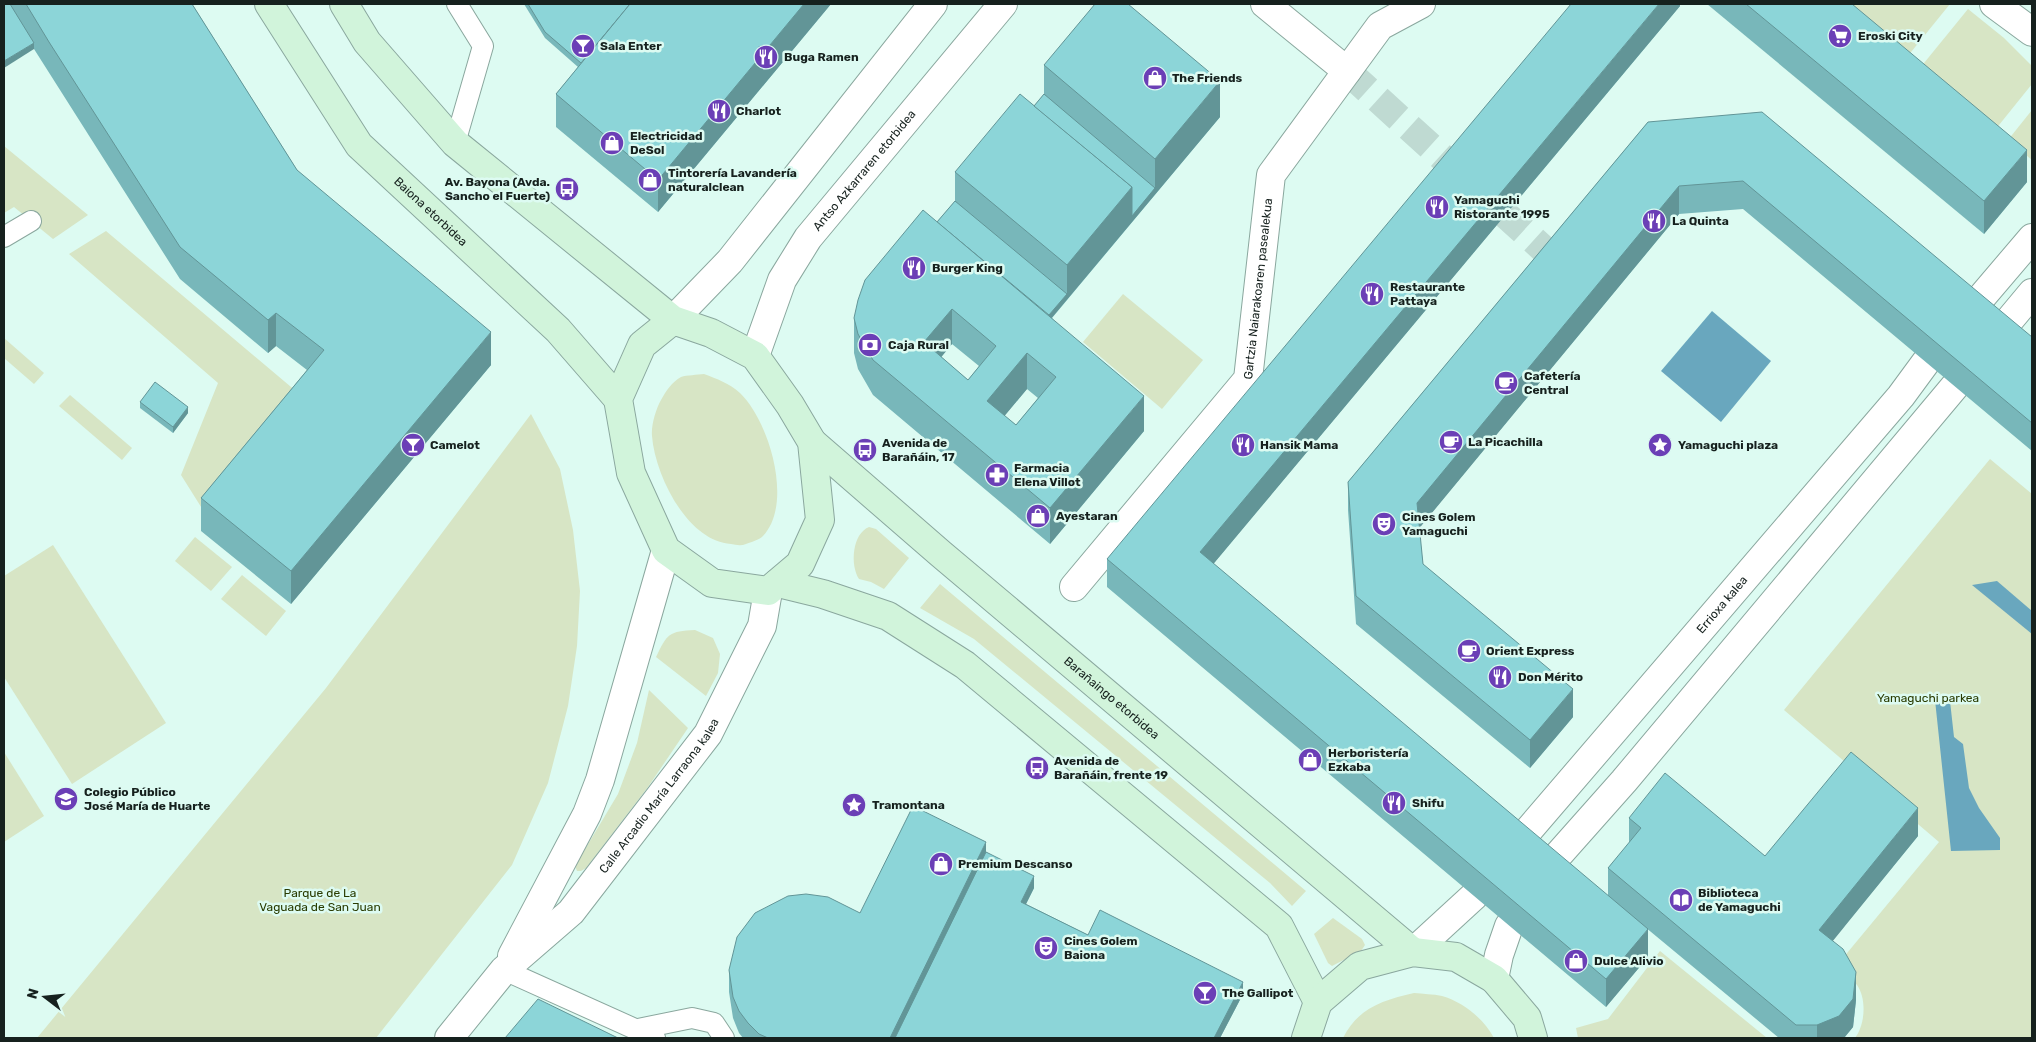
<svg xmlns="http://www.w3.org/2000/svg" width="2036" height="1042" font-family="Rubik,sans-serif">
	<rect width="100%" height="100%" fill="#ddfbf2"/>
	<!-- green -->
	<g fill="#d7e5c5">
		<polygon points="1841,4 1950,4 1907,57"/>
		<polygon points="1968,9 2004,38 2032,66 2032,84 1995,130 1920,68"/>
		<polygon points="2032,110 2032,160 2008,140"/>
		<polygon points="4,146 88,215 53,239 14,207 4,213"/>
		<polygon points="106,231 297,392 203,510 181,475 218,383 69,254"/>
		<polygon points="1123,294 1203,360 1162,409 1083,342"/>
		<polygon points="4,338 44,373 34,384 4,358"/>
		<path d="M704,374C717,379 729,383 740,393C769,421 794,503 763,536C759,540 751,542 746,544C741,546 736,545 731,544C687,541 655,475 652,436C651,425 656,409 661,400C666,391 672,382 681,377C687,375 697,375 704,374Z"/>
		<polygon points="70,395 132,448 122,460 59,406"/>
		<polygon points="531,414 560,469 573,530 580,591 577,646 568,706 548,783 512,865 376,1038 37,1038 326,688"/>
		<path d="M1990,459L2032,494V1038H1855C1865,1025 1867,999 1857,985C1851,978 1844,971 1838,964L1939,842L1784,710Z"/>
		<path d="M869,527L876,529L909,558L884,589L871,582L859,579C850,565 852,534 869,527Z"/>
		<polygon points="195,537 232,567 211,591 175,561"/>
		<polygon points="53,545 166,723 72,784 4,677 4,576"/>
		<polygon points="242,575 286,611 266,636 221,599"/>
		<polygon points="940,584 1306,891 1292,906 1270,883 974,639 920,608"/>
		<path d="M695,630L713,638L720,654L718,673L706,696L656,657C667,634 669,631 695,630Z"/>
		<polygon points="649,690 688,728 648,787 586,868 581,871 577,871 575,866 618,794 637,743"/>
		<polygon points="4,752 44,816 4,842"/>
		<polygon points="1333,918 1362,939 1365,945 1361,951 1332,966 1328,963 1314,934"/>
		<polygon points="1660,951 1767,1038 1578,1038 1576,1028 1608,1019"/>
		<path d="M1414,993C1423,994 1433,994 1442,996C1463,1002 1484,1019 1494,1038H1343C1358,1008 1383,1000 1414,993Z"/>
	</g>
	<!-- water -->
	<g fill="#69a7be">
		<polygon points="1712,311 1771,361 1721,422 1661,371"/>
		<polygon points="1997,581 2032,611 2032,634 1972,585"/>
		<polygon points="1935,700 1950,701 1954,737 1963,744 1969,788 1979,808 2000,838 2000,850 1951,851"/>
	</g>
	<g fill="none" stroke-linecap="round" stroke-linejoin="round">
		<!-- pedestrian-tunnel -->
		<polyline stroke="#bfdad2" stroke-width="28" stroke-dasharray="28 14" stroke-linecap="butt" points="1347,71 1571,274"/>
		<!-- service casing -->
		<g stroke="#8aa79e" stroke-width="22">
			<g id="service">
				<polyline points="455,143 483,46 457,4"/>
				<polyline points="4,237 31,221"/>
				<polyline points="504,970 655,1038"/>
				<polyline points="638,1029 692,1018 714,1023 724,1038"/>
			</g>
		</g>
		<!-- pedestrian casing -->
		<g stroke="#8aa79e" stroke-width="30">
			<g id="pedestrian">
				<polyline points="1265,4 1347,71"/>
				<polyline points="1994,4 2032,32"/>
				<path id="s1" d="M1074,587L1248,379L1271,175L1380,26L1421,4"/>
			</g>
		</g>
		<!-- minor casing -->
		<g stroke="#8aa79e" stroke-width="30">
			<g id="minor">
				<polyline points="1969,312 2032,238"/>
				<polyline points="1997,335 2032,293"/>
				<path id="s2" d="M1515,846L1901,396L1926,362"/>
				<polyline points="1545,870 1624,781 1955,386"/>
				<polyline points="1413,952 1474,896"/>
				<polyline points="1494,979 1499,955 1509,926"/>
			</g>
		</g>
		<!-- tertiary casing -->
		<g stroke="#8aa79e" stroke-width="30">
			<g id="tertiary">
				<polyline points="673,320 730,261 933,4"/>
				<path id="s3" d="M755,356L782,280L808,238L1003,4"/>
				<polyline points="512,956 587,814 600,780 666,550"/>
				<path id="s4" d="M449,1038L504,970L571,912L708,734L762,626L768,591"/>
			</g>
		</g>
		<!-- secondary casing -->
		<g stroke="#8aa79e" stroke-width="30">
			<g id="secondary">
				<path id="s5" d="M269,4L359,145L558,330L618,399"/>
				<polyline points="344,4 367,42 455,143 673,320 711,333 755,356 790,405 812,442 820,520 800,564 768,591 712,583 666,550 631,473 618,399 642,345 673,320"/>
				<path id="s6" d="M812,442L941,554L1413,952"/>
				<polyline points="778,583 823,594 888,616 965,665 1279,926 1318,1002"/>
				<polyline points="1306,1038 1318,1002 1360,966 1413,952 1456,957 1494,979 1527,1018 1533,1038"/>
			</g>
		</g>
		<!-- service -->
		<use href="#service" stroke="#fff" stroke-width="20"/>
		<!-- pedestrian -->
		<use href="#pedestrian" stroke="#fff" stroke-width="28"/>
		<!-- minor -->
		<use href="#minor" stroke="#fff" stroke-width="28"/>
		<!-- tertiary -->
		<use href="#tertiary" stroke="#fff" stroke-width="28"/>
		<!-- secondary -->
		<use href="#secondary" stroke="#d1f4db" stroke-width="28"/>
	</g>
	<!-- wall -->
	<g fill="#78b7ba" fill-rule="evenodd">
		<polygon points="4,4 192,4 297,170 491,365 291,604 201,531 201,498 307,370 276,346 268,353 180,279 34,49"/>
		<polygon points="524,4 831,4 658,212 556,127 556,94 578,67 545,38"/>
		<polygon points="1680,4 1680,6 1213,564 1608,896 1608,868 1629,844 1629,818 1765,856 1918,836 1832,941 1856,1000 1853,1027 1844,1038 1779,1038 1639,922 1648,957 1606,1007 1107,587 1107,559"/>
		<polygon points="1707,4 1852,4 2027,182 1984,234"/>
		<path d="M1044,65L1220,117L1052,318L1144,431L1050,544L873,395L858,369L854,353V318L955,201V172L1034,106L1044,94ZM952,344L979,366L968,380L941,357ZM1027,389L1038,398L1016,425L1004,416Z"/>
		<polygon points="1648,122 2032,337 2032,451 1743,209 1679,214 1419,528 1423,564 1573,717 1530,768 1356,624 1348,510 1348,482"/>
		<polygon points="140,402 188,413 173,433 140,408"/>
		<polygon points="986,852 1034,888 1026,904 1088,935 1243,994 1220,1038 743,1038 739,1033 733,1018 729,992 729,970 860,913"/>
	</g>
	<!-- shaded-wall -->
	<g fill="#629597">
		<polygon points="804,4 831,4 658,212 658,180"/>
		<polygon points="1659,4 1680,4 1680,6 1200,580 1200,552"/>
		<polygon points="34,43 34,49 4,68 4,61"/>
		<polygon points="1220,81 1220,117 1034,339 1034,333 1067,294 1067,265 1132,187 1155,188 1155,159"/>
		<polygon points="2027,150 2027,182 1984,234 1984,201"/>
		<polygon points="1679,186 1679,214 1417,531 1417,503"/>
		<polygon points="952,309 952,344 924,378 924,342"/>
		<polygon points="276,313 276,346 268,353 268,320"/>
		<polygon points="491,332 491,365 291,604 291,571"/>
		<polygon points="1027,353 1027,389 987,437 987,401"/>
		<polygon points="1144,396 1144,431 1050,544 1050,508"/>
		<polygon points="188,407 188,413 173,433 173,427"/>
		<polygon points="1573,689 1573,717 1530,768 1530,740"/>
		<polygon points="1918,808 1918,836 1819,958 1819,930"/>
		<polygon points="986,842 986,864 901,1038 890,1038"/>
		<polygon points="1034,876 1034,888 1021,914 1021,902"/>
		<polygon points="1648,929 1648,957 1606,1007 1606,979"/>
		<polygon points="1856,972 1856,1000 1853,1027 1844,1038 1817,1038 1817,1025"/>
		<polygon points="1243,982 1243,994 1220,1038 1214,1038"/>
	</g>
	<!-- building -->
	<g fill="#8cd5d8" stroke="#629597" fill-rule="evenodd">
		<polygon points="4,4 10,4 34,43 4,61"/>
		<polygon points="26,4 192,4 297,170 491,332 291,571 201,498 324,350 276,313 268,320 180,247 49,42"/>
		<polygon points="528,4 630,4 581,63 545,32"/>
		<polygon points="630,4 804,4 658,180 556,94"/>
		<polygon points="1095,4 1128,4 1220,81 1155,159 1044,65"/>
		<polygon points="1571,4 1659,4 1200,552 1648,929 1606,979 1107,559"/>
		<polygon points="1746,4 1852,4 2027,150 1984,201"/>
		<polygon points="1020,94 1132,187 1067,265 955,172"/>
		<polygon points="1044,94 1155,188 1132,216 1132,187 1034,106"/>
		<polygon points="1762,112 2032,337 2032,423 1743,181 1679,186 1417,503 1423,564 1573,689 1530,740 1356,596 1348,482 1648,122"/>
		<polygon points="955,201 1067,294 1049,315 937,222"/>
		<path d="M923,210L1144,396L1050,508L873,360L858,334L854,318L858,300L865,280ZM952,309L996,346L968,380L924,342ZM1027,353L1056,377L1016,425L987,401Z"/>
		<polygon points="155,382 188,407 173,427 140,402"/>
		<polygon points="1851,752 1918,808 1819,930 1843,949 1856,972 1853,999 1839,1016 1817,1025 1796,1025 1608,868 1641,828 1629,818 1665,773 1765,856"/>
		<polygon points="913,806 986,842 890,1038 768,1038 759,1034 748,1023 739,1011 733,997 729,970 737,937 755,913 788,896 806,894 828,897 860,913"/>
		<polygon points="986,852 1034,876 1021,902 1088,935 1100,910 1243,982 1214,1038 895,1038"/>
		<polygon points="538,999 618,1038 505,1038"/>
	</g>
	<!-- icons -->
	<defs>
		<g id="supermarket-disc" transform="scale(1.25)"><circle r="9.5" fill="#6b3fb6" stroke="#ddfbf2"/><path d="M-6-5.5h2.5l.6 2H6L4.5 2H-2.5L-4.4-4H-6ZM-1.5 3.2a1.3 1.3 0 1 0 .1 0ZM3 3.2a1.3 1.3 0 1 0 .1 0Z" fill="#fff"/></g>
		<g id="bar-disc" transform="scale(1.25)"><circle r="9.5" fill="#6b3fb6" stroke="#ddfbf2"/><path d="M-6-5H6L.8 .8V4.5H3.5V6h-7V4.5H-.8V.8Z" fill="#fff"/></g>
		<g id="restaurant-disc" transform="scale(1.25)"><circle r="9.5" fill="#6b3fb6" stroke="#ddfbf2"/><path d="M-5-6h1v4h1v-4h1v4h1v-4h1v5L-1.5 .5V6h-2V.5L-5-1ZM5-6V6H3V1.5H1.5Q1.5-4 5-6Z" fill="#fff"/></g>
		<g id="shop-disc" transform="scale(1.25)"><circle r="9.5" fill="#6b3fb6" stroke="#ddfbf2"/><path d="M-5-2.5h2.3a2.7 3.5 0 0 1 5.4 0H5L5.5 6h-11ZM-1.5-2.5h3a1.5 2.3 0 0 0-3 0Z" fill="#fff"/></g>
		<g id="bus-disc" transform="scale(1.25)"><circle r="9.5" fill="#6b3fb6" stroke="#ddfbf2"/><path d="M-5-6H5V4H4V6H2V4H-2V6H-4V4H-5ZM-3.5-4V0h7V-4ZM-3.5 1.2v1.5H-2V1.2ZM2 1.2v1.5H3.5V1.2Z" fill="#fff"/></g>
		<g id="bank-disc" transform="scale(1.25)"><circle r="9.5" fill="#6b3fb6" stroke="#ddfbf2"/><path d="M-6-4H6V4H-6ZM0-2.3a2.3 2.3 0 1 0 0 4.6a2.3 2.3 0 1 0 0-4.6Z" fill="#fff"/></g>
		<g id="cafe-disc" transform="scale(1.25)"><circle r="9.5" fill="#6b3fb6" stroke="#ddfbf2"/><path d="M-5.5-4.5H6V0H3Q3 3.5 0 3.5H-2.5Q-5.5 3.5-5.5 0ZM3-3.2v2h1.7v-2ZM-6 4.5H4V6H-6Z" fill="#fff"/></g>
		<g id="sight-disc" transform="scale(1.25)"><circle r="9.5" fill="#6b3fb6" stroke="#ddfbf2"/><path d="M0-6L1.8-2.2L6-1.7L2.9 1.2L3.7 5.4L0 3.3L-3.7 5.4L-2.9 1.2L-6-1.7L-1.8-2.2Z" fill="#fff"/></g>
		<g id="pharmacy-disc" transform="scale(1.25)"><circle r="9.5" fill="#6b3fb6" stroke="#ddfbf2"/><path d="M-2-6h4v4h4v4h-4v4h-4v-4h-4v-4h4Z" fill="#fff"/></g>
		<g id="theatre-disc" transform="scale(1.25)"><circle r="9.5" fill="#6b3fb6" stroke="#ddfbf2"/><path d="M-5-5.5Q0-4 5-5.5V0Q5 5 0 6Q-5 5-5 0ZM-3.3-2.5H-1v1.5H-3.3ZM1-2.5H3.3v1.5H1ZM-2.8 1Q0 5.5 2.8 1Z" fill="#fff"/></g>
		<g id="school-disc" transform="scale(1.25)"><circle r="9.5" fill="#6b3fb6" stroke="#ddfbf2"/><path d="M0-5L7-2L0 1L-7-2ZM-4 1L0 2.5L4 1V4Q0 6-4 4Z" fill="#fff"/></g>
		<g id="library-disc" transform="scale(1.25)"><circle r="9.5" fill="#6b3fb6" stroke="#ddfbf2"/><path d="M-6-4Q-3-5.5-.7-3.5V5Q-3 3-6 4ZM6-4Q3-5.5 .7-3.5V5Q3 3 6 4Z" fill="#fff"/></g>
	</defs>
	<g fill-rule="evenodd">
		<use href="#supermarket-disc" x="1840" y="36"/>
		<use href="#bar-disc" x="583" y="46"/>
		<use href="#restaurant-disc" x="766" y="57"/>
		<use href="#shop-disc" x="1155" y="78"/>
		<use href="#restaurant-disc" x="719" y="111"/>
		<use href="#shop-disc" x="612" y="143"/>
		<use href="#shop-disc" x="650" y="180"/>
		<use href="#bus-disc" x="567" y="189"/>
		<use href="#restaurant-disc" x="1437" y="207"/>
		<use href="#restaurant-disc" x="1654" y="221"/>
		<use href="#restaurant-disc" x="914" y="268"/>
		<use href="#restaurant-disc" x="1372" y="294"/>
		<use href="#bank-disc" x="870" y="345"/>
		<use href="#cafe-disc" x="1506" y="383"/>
		<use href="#cafe-disc" x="1451" y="442"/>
		<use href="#bar-disc" x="413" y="445"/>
		<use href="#restaurant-disc" x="1243" y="445"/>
		<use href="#sight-disc" x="1660" y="445"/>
		<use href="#bus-disc" x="865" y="450"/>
		<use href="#pharmacy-disc" x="997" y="475"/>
		<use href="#shop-disc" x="1038" y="516"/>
		<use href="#theatre-disc" x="1384" y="524"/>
		<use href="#cafe-disc" x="1469" y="651"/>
		<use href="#restaurant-disc" x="1500" y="677"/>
		<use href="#shop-disc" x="1310" y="760"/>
		<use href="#bus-disc" x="1037" y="768"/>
		<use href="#school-disc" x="66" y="799"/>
		<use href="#restaurant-disc" x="1394" y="803"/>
		<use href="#sight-disc" x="854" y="805"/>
		<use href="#shop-disc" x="941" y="864"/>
		<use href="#library-disc" x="1681" y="900"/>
		<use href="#theatre-disc" x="1046" y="948"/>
		<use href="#shop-disc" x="1576" y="961"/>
		<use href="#bar-disc" x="1205" y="993"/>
	</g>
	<g text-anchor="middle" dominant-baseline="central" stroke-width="5" stroke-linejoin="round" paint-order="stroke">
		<!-- poi labels -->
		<g font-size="12" font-weight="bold" fill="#16211e" stroke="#ddfbf2" text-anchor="start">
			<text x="1858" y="36">Eroski City</text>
			<text x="600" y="46">Sala Enter</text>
			<text x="784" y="57">Buga Ramen</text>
			<text x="1172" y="78">The Friends</text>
			<text x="736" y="111">Charlot</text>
			<text x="630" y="136">Electricidad<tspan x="630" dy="14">DeSol</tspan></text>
			<text x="668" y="173">Tintorería Lavandería<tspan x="668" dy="14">naturalclean</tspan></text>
			<text x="550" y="182" text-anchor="end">Av. Bayona (Avda.<tspan x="550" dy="14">Sancho el Fuerte)</tspan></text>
			<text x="1454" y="200">Yamaguchi<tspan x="1454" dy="14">Ristorante 1995</tspan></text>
			<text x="1672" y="221">La Quinta</text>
			<text x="932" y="268">Burger King</text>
			<text x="1390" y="287">Restaurante<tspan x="1390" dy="14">Pattaya</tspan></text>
			<text x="888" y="345">Caja Rural</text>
			<text x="1524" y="376">Cafetería<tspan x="1524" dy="14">Central</tspan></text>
			<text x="1468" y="442">La Picachilla</text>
			<text x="882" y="443">Avenida de<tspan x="882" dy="14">Barañáin, 17</tspan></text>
			<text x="430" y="445">Camelot</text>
			<text x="1260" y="445">Hansik Mama</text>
			<text x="1678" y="445">Yamaguchi plaza</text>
			<text x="1014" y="468">Farmacia<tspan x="1014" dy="14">Elena Villot</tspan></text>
			<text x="1056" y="516">Ayestaran</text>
			<text x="1402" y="517">Cines Golem<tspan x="1402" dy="14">Yamaguchi</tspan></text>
			<text x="1486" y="651">Orient Express</text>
			<text x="1518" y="677">Don Mérito</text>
			<text x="1328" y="753">Herboristería<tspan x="1328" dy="14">Ezkaba</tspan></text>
			<text x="1054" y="761">Avenida de<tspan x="1054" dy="14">Barañáin, frente 19</tspan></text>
			<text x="84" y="792">Colegio Público<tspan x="84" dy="14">José María de Huarte</tspan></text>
			<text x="1412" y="803">Shifu</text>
			<text x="872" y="805">Tramontana</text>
			<text x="958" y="864">Premium Descanso</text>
			<text x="1698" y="893">Biblioteca<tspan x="1698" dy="14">de Yamaguchi</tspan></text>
			<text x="1064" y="941">Cines Golem<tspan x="1064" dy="14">Baiona</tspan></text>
			<text x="1594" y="961">Dulce Alivio</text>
			<text x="1222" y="993">The Gallipot</text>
		</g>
		<!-- street labels -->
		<g font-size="12" fill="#16211e" stroke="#ddfbf2">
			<text stroke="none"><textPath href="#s3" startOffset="218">Antso Azkarraren etorbidea</textPath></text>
			<text stroke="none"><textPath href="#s5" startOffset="265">Baiona etorbidea</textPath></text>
			<text stroke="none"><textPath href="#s1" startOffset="362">Gartzia Naiarakoaren pasealekua</textPath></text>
			<text stroke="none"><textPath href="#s2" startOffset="318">Errioxa kalea</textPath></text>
			<text stroke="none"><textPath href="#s6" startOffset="394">Barañaingo etorbidea</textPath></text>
			<text stroke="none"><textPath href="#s4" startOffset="322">Calle Arcadio María Larraona kalea</textPath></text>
		</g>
		<!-- park labels -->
		<g font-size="12" fill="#293b01" stroke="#ddfbf2">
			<text x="1928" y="698">Yamaguchi parkea</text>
			<text x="320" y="893">Parque de La<tspan x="320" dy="14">Vaguada de San Juan</tspan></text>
		</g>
	</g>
	<!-- border -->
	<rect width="2036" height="1042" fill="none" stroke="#16211e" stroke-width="10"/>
	<!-- north arrow -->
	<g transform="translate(45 997) rotate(286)" stroke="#ddfbf2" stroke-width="4" paint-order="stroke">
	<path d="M0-4L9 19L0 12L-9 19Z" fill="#16211e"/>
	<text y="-8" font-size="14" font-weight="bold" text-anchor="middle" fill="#16211e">N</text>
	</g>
</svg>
